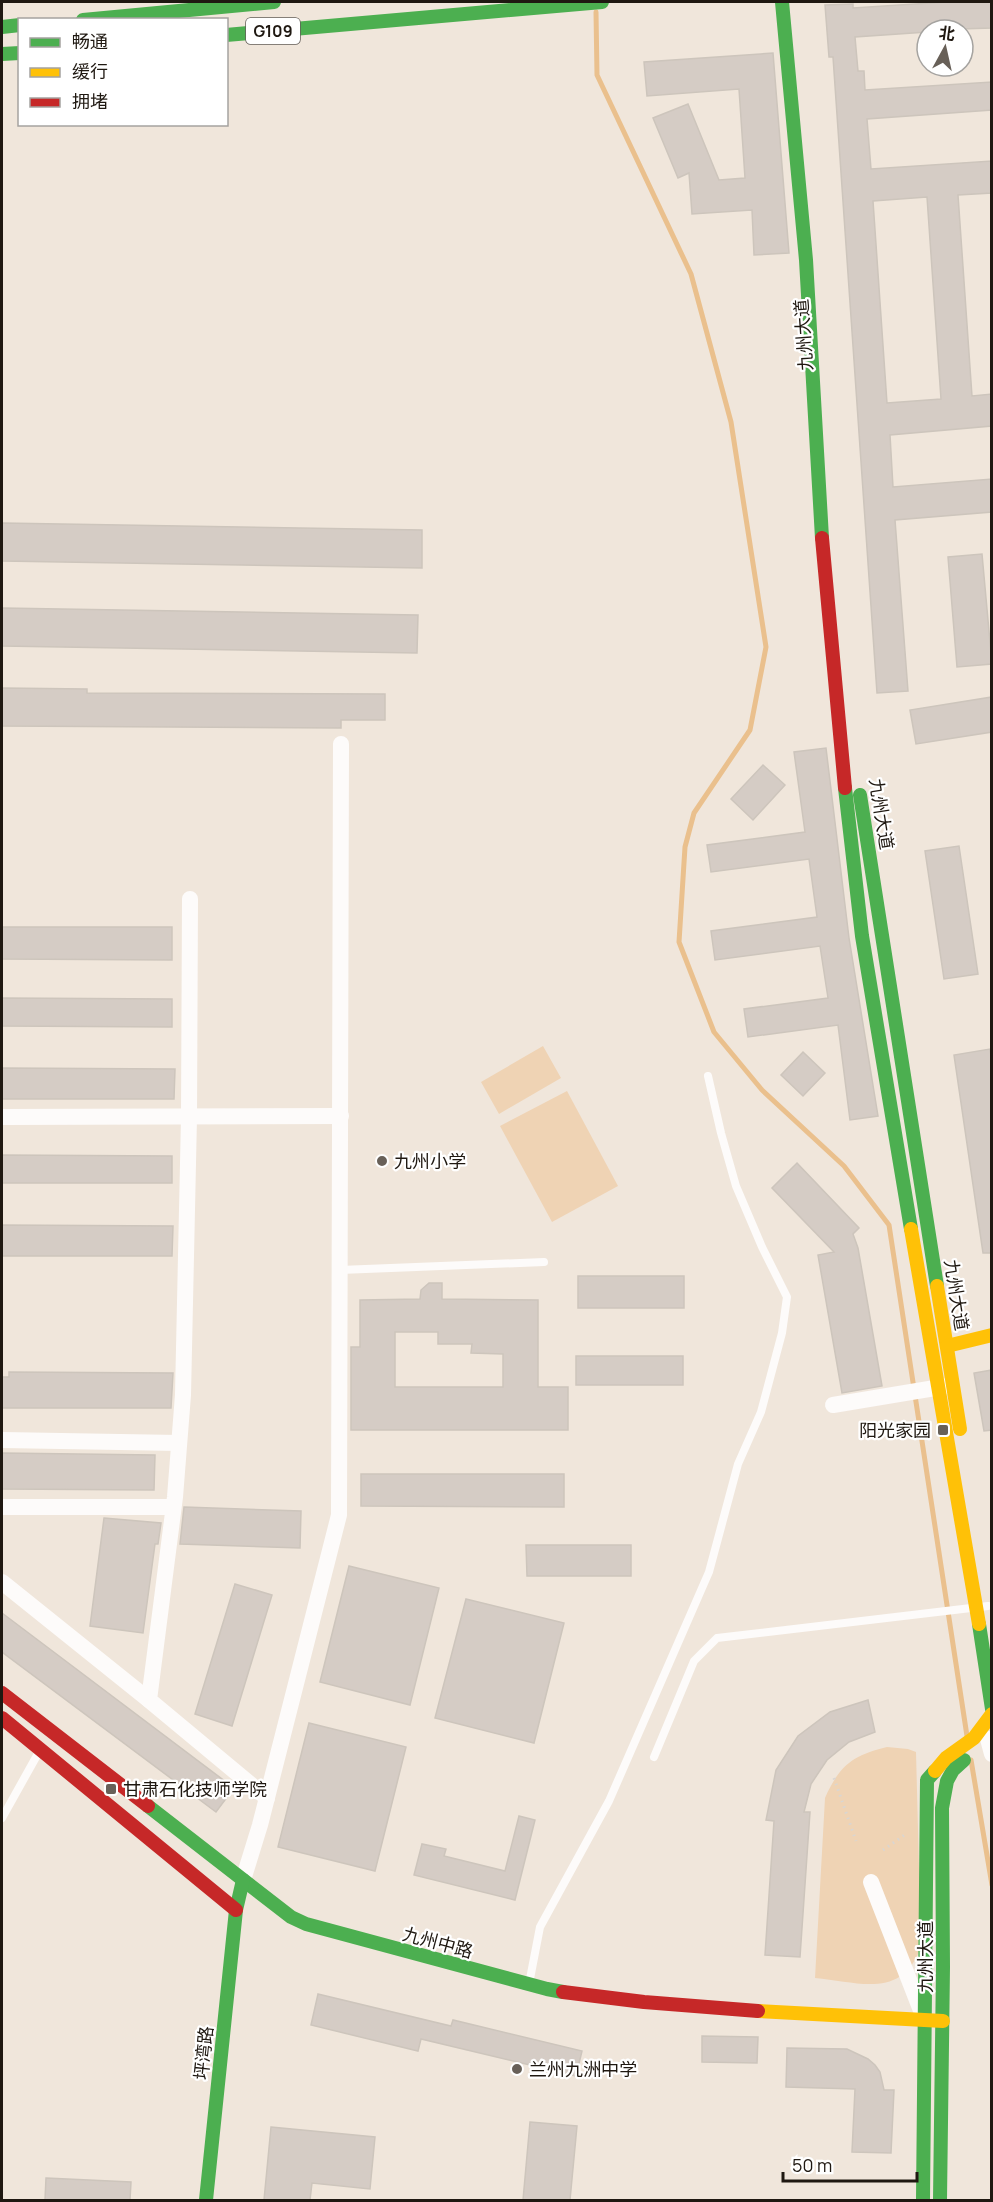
<svg xmlns="http://www.w3.org/2000/svg" width="993" height="2202" font-family="Manrope,'Noto Sans SC',sans-serif">
	<rect width="100%" height="100%" fill="#f0e6db"/>
	<!-- green -->
	<g fill="#efd3b4">
		<polygon points="543,1046 561,1078 499,1114 481,1082"/>
		<polygon points="567,1091 618,1186 552,1222 500,1126"/>
		<path d="M887,1747L908,1749L916,1752L921,1946C903,2000 859,1982 815,1978L825,1798C839,1766 853,1755 887,1747Z"/>
	</g>
	<g fill="none" stroke-linecap="round" stroke-linejoin="round">
		<!-- stream -->
		<g stroke="#eac08d" stroke-width="5">
			<polyline points="596,12 597,75 691,274 731,422 766,647 750,730 694,813 685,847 679,942 714,1032 762,1090 844,1166 889,1225 967,1736"/>
			<polyline points="971,1760 992,1885"/>
		</g>
	</g>
	<!-- building -->
	<g fill="#d5ccc5" stroke="#cdc5bc" stroke-width="1.5" fill-rule="evenodd">
		<path d="M946,2H992V28L927,30V32L855,37L858,71H864L865,90L992,82V110L867,119L871,169L992,161V193L958,195L972,396L992,394V426L890,435L893,487L992,479V512L895,520L908,691L877,693L833,57H829L825,5L853,4V8ZM927,197L941,399L887,403L873,201Z"/>
		<polygon points="773,53 789,253 754,255 752,210 692,214 689,173 678,178 653,118 688,104 719,180 745,178 739,89 647,96 644,62"/>
		<polygon points="2,523 422,530 422,568 2,561"/>
		<polygon points="982,554 992,664 957,667 948,557"/>
		<polygon points="2,608 418,615 417,653 2,646"/>
		<polygon points="2,688 87,689 87,693 385,694 385,720 341,720 341,728 2,726"/>
		<polygon points="992,697 992,732 916,744 910,710"/>
		<polygon points="826,748 849,938 878,1116 850,1120 838,1025 748,1037 744,1009 828,998 820,946 715,960 711,931 817,917 809,859 711,872 707,845 805,832 794,752"/>
		<polygon points="763,765 785,785 753,820 731,799"/>
		<polygon points="959,846 978,974 944,979 925,851"/>
		<polygon points="2,927 172,927 172,960 2,959"/>
		<polygon points="2,998 172,999 172,1027 2,1026"/>
		<polygon points="990,1049 992,1062 992,1253 983,1253 954,1055"/>
		<polygon points="803,1052 825,1073 803,1096 781,1075"/>
		<polygon points="2,1068 175,1069 174,1099 2,1099"/>
		<polygon points="2,1155 172,1156 172,1183 2,1183"/>
		<polygon points="797,1163 859,1228 853,1234 858,1248 882,1386 842,1393 818,1255 834,1252 772,1188"/>
		<polygon points="2,1225 173,1226 172,1256 2,1256"/>
		<rect x="578" y="1276" width="106" height="32"/>
		<path d="M429,1283H442V1299L538,1300V1387H568V1430H351V1347H360V1300L420,1299L421,1290ZM395,1332H438V1344H472L471,1353L503,1354V1387H395Z"/>
		<rect x="576" y="1356" width="107" height="29"/>
		<polygon points="992,1370 992,1430 984,1431 974,1373"/>
		<polygon points="9,1372 173,1373 171,1408 2,1408 2,1377 9,1377"/>
		<polygon points="2,1453 155,1455 154,1490 2,1489"/>
		<polygon points="361,1474 564,1474 564,1507 361,1506"/>
		<polygon points="184,1507 301,1511 300,1548 180,1544"/>
		<polygon points="104,1518 161,1523 158,1544 155,1544 143,1633 90,1626"/>
		<polygon points="526,1545 631,1545 631,1576 527,1576"/>
		<polygon points="349,1566 439,1588 410,1705 320,1682"/>
		<polygon points="235,1584 272,1595 232,1726 195,1714"/>
		<polygon points="466,1599 564,1623 534,1743 435,1718"/>
		<polygon points="2,1613 234,1788 216,1812 2,1652"/>
		<polygon points="868,1700 875,1732 849,1742 827,1760 811,1784 804,1812 810,1812 800,1957 765,1955 774,1821 766,1820 776,1770 798,1736 830,1712"/>
		<polygon points="309,1723 406,1747 375,1871 278,1847"/>
		<polygon points="519,1816 535,1820 515,1900 414,1875 422,1844 446,1849 444,1856 505,1871"/>
		<polygon points="318,1994 451,2026 453,2020 582,2051 576,2076 421,2039 418,2051 311,2025"/>
		<polygon points="702,2036 758,2037 757,2063 702,2062"/>
		<polygon points="787,2048 847,2049 868,2059 875,2065 880,2072 884,2090 894,2090 891,2153 852,2152 855,2089 786,2087"/>
		<polygon points="530,2122 577,2126 570,2200 523,2200"/>
		<polygon points="271,2127 375,2137 370,2189 312,2183 310,2200 264,2200"/>
		<polygon points="46,2178 131,2182 130,2200 45,2200"/>
	</g>
	<g fill="none" stroke-linecap="round" stroke-linejoin="round">
		<!-- path -->
		<g stroke="#d9d6d2" stroke-width="3" stroke-dasharray="1.5 4.5" stroke-linecap="butt">
			<polyline points="834,1778 856,1841"/>
			<polyline points="883,1850 906,1834"/>
		</g>
		<!-- lane -->
		<g stroke="#fdfbfa" stroke-width="8">
			<polyline points="340,1270 544,1262"/>
			<polyline points="654,1757 694,1661 717,1638 988,1606"/>
			<polyline points="2,1818 40,1750"/>
			<polyline points="529,1984 540,1927 609,1801 709,1572 738,1464 761,1412 782,1333 787,1297 762,1247 736,1186 721,1133 708,1076"/>
		</g>
		<!-- street -->
		<g stroke="#fdfbfa" stroke-width="16">
			<polyline points="190,899 189,1117 183,1395 175,1497 149,1700 267,1798"/>
			<polyline points="2,1117 341,1116"/>
			<polyline points="833,1405 947,1386"/>
			<polyline points="2,1440 179,1443"/>
			<polyline points="2,1507 173,1507"/>
			<polyline points="2,1582 149,1700"/>
			<polyline points="988,1739 992,1754"/>
			<polyline points="243,1880 260,1825 339,1515 341,744"/>
			<polyline points="871,1882 922,2013"/>
		</g>
		<!-- fast -->
		<g stroke="#4caf50" stroke-width="14">
			<polyline points="782,2 806,260 822,538"/>
			<polyline points="83,20 274,2"/>
			<polyline points="2,27 20,25"/>
			<polyline points="226,35 602,2"/>
			<polyline points="2,54 20,53"/>
			<polyline points="845,788 862,936 911,1229"/>
			<polyline points="860,795 937,1286"/>
			<polyline points="979,1624 992,1709"/>
			<polyline points="148,1806 291,1917 306,1924 547,1989 563,1992"/>
			<polyline points="206,2200 236,1910 243,1880"/>
			<polyline points="923,2200 927,1780 935,1771"/>
			<polyline points="940,2200 943,1967 942,1808 947,1781 953,1770 964,1760"/>
		</g>
		<!-- slow -->
		<g stroke="#ffc107" stroke-width="14">
			<polyline points="911,1229 979,1624"/>
			<polyline points="937,1286 960,1429"/>
			<polyline points="947,1346 992,1335"/>
			<polyline points="935,1771 946,1758 974,1738 992,1714"/>
			<polyline points="758,2011 943,2021"/>
		</g>
		<!-- jam -->
		<g stroke="#c62828" stroke-width="14">
			<polyline points="822,538 845,788"/>
			<polyline points="2,1693 148,1806"/>
			<polyline points="2,1718 236,1910"/>
			<polyline points="563,1992 644,2002 758,2011"/>
		</g>
	</g>
	<!-- markers -->
	<g fill="#686058" stroke="#fff" stroke-width="2">
		<circle cx="382" cy="1161" r="6"/>
		<rect x="937" y="1424" width="12" height="12" rx="3"/>
		<rect x="105" y="1783" width="12" height="12" rx="3"/>
		<circle cx="517" cy="2069" r="6"/>
	</g>
	<g text-anchor="middle" dominant-baseline="central" stroke-width="4.5" stroke-linejoin="round" paint-order="stroke">
		<!-- shield labels -->
		<rect fill="#fff" stroke="#625d58" stroke-width="1.5" x="246" y="18" width="54" height="26" rx="4.5"/>
		<g font-size="16" font-weight="bold" fill="#1f1811">
			<text x="273" y="31">G109</text>
		</g>
		<!-- street labels -->
		<g font-size="18" fill="#1f1811" stroke="#fff">
			<text transform="translate(803 335) rotate(-94)">九州大道</text>
			<text transform="translate(882 814) rotate(81)">九州大道</text>
			<text transform="translate(957 1295) rotate(81)">九州大道</text>
			<text transform="translate(438 1942) rotate(15)">九州中路</text>
			<text transform="translate(925 1957) rotate(-90)">九州大道</text>
			<text transform="translate(203 2053) rotate(-84)">坪湾路</text>
		</g>
		<!-- poi labels -->
		<g font-size="18" fill="#1f1811" stroke="#fff" text-anchor="start">
			<text x="394" y="1161">九州小学</text>
			<text x="931" y="1430" text-anchor="end">阳光家园</text>
			<text x="123" y="1789">甘肃石化技师学院</text>
			<text x="529" y="2069">兰州九洲中学</text>
		</g>
	</g>
	<!-- border -->
	<rect width="993" height="2202" fill="none" stroke="#1f1811" stroke-width="6"/>
	<!-- legend -->
	<rect x="18" y="18" width="210" height="108" fill="#ffffff" stroke="#a5a3a0" stroke-width="1.5"/>
	<rect x="30" y="38" width="30" height="9" fill="#4caf50" stroke="#a5a3a0" stroke-width="1.5"/>
	<text x="72" y="48" font-size="18" fill="#1f1811">畅通</text>
	<rect x="30" y="68" width="30" height="9" fill="#ffc107" stroke="#a5a3a0" stroke-width="1.5"/>
	<text x="72" y="78" font-size="18" fill="#1f1811">缓行</text>
	<rect x="30" y="98" width="30" height="9" fill="#c62828" stroke="#a5a3a0" stroke-width="1.5"/>
	<text x="72" y="108" font-size="18" fill="#1f1811">拥堵</text>
	<!-- north arrow -->
	<g transform="translate(945 48) rotate(8)"><circle r="28" fill="#ffffff" stroke="#a5a3a0" stroke-width="1.5"/>
	<path d="M0-4.5L10 22L0 15L-10 22Z" fill="#686058"/>
	<text y="-9" font-size="16" font-weight="bold" text-anchor="middle" fill="#1f1811">北</text>
	</g>
	<!-- scale -->
	<path d="M783 2172v9h134v-9" fill="none" stroke="#1f1811" stroke-width="3"/>
	<text x="792" y="2172" font-size="18" fill="#1f1811" stroke="#ffffff" stroke-width="4.5" paint-order="stroke">50 m</text>
</svg>
